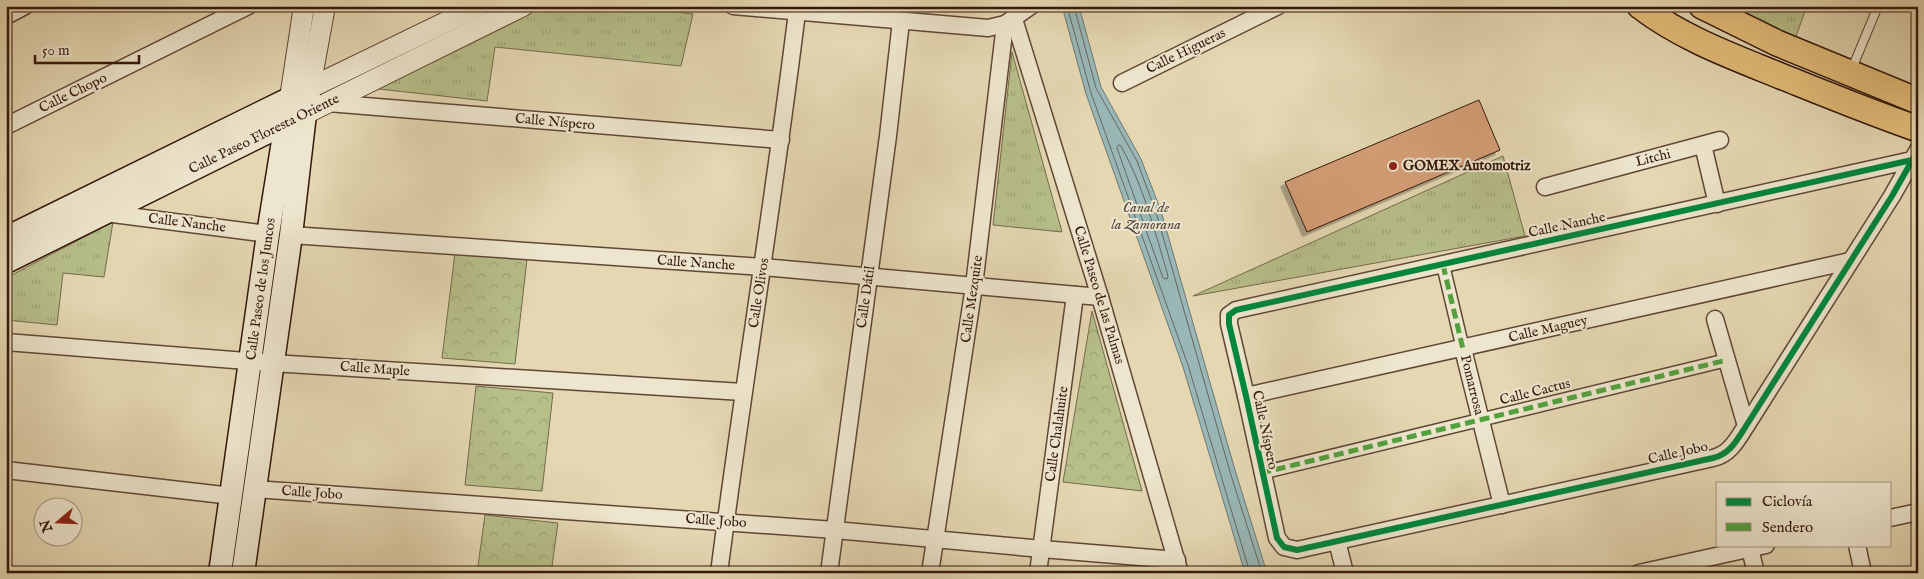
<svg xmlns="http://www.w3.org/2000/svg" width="1924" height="579" font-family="'IM FELL English',serif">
	<defs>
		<pattern id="grass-tufts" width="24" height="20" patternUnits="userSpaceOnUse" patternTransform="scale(1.25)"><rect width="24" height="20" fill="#b6be8a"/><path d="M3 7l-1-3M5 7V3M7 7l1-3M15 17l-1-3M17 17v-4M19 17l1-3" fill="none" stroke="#9da376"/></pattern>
		<pattern id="forest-crowns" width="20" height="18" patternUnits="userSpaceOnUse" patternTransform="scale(1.25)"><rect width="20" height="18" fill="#b6be8a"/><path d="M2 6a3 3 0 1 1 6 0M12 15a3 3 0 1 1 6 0" fill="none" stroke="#9da376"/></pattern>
		<filter id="shadow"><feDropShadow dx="-4.5" dy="4.5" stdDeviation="0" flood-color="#0004"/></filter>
	</defs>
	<rect width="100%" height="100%" fill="#e4d7b2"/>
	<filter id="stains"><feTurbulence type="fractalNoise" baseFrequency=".004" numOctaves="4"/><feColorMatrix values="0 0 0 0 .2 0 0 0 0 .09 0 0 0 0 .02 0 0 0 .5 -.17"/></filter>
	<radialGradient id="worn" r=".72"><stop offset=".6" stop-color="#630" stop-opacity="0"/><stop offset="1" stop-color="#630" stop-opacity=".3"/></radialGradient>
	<!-- grass -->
	<g fill="url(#grass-tufts)" stroke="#756a4a">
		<polygon points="538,6 627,6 693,14 681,66 495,47 487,101 370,88"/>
		<polygon points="1728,6 1807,6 1795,39"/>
		<polygon points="1012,52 1062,232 993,225"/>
		<polygon points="1503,156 1525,236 1193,296"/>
		<polygon points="113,222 104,277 63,273 57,325 6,320 6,278"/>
	</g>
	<!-- forest -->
	<g fill="url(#forest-crowns)" stroke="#756a4a">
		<polygon points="455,253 527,259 515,364 442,358"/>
		<polygon points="1092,311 1142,491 1063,482"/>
		<polygon points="476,386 553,393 542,491 465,485"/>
		<polygon points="485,515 558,523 551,573 477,573"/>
	</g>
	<!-- water -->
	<polygon fill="#98b7b6" stroke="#707772" points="1062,6 1079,6 1101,87 1141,159 1161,211 1235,470 1267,573 1245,573 1183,367 1086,94"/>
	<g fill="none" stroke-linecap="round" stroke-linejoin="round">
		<!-- shore -->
		<g stroke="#666760" stroke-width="1">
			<polyline points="1067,6 1091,93 1188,365 1250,573"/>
			<polyline points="1074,6 1096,88 1137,161 1156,212 1230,472 1262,573"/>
			<path d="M1119,145L1121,146C1144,187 1155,232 1168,276L1167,279L1163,278L1117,148Z"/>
		</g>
	</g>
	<!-- building -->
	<polygon fill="#d59f77" stroke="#34170b" filter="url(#shadow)" points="1479,100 1500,150 1307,232 1285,182"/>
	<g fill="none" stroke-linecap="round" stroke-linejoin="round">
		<!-- service casing -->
		<g stroke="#604735" stroke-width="10">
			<polyline id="service" points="1851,71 1878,6"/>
		</g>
		<!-- pedestrian casing -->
		<g stroke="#604735" stroke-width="15">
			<g id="pedestrian">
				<polyline points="1443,265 1463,349"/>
				<polyline points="1261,473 1727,360"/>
			</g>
		</g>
		<!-- minor casing -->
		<g stroke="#604735" stroke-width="19">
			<g id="minor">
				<polyline points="733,6 988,28 1005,24 1031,6"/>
				<polyline points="6,16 25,6"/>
				<polyline points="1014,19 1100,297 1180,573"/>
				<polyline points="1122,83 1278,6"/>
				<polyline points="328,103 781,140"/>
				<polyline points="6,126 248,6"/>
				<polyline points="1703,145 1717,204"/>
				<path d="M1912,160L1236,310L1229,315V324L1246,396L1277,538L1284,547L1297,550L1713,458C1730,454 1737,440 1746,426L1892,196L1918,150"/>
				<polyline points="1545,187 1720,140"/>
				<polyline points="105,213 268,234"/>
				<polyline points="291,235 763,267 1100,297"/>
				<polyline points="1715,319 1746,426"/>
				<polyline points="6,342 272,363 743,392"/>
				<polyline points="1463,349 1502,505"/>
				<polyline points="1246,396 1850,261"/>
				<polyline points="6,470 232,496"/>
				<polyline points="254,489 835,530 1042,549 1177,560"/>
				<polyline points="1890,518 1918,512"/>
				<polyline points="1337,541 1345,573"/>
				<polyline points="1857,545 1863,573"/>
				<polyline points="1750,549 1756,573"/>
				<path d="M719,573C743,386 774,200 797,12"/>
				<polyline points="829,573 888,136 901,21"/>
				<polyline points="930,573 974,286 1005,24"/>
				<polyline points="1038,573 1075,295"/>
				<polyline points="1639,573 1766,545"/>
			</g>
		</g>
		<!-- tertiary casing -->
		<g stroke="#604735" stroke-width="22">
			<g id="tertiary">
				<polyline points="310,88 479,6"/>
				<polyline points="310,88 325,6"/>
				<polyline points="290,98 304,6"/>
				<polyline points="305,114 523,6"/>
			</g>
		</g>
		<!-- secondary casing -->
		<g stroke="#34170b" stroke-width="25">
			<g id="secondary">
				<polyline points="6,238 301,93"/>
				<polyline points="6,262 296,118"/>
				<polyline points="220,573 268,234 290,98"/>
				<polyline points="243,573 291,235 305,114 310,88"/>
			</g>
		</g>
		<!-- primary casing -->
		<g stroke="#34170b" stroke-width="28">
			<g id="primary">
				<path d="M1640,6C1683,39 1734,57 1783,77C1828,95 1872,113 1918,129"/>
				<polyline points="1702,6 1777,43 1918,101"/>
			</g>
		</g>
		<!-- service -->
		<use href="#service" stroke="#ede5cd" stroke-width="8"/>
		<!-- pedestrian -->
		<use href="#pedestrian" stroke="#ede5cd" stroke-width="12"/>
		<!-- minor -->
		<use href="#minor" stroke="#ede5cd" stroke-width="16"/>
		<!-- tertiary -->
		<use href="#tertiary" stroke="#ede5cd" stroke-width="20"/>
		<!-- secondary -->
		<use href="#secondary" stroke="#ede5cd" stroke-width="22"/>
		<!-- primary -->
		<use href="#primary" stroke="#e2bc79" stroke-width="25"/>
		<!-- quiet -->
		<g stroke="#53a13e" stroke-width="5" stroke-dasharray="10 5" stroke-linecap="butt">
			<polyline points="1443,265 1463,349"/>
			<polyline points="1261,473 1727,360"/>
		</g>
		<!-- cycleway casing -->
		<g stroke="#ede5cd" stroke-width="9">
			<path id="cycleway" d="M1912,160L1236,310L1229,315V324L1246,396L1277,538L1284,547L1297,550L1713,458C1730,454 1737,440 1746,426L1892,196L1918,150"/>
		</g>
		<!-- cycleway -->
		<use href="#cycleway" stroke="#00873e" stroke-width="6"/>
	</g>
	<!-- markers -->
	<circle fill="#8f2418" stroke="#ede5cd" stroke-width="2" cx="1393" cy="166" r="5"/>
	<g text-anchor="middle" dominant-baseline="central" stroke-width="4" stroke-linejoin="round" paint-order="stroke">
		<!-- street labels -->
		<g font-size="14" fill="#34170b" stroke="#ede5cd">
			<text transform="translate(1186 51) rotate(-26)">Calle Higueras</text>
			<text transform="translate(73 93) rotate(-26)">Calle Chopo</text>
			<text transform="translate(555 122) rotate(5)">Calle Níspero</text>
			<text transform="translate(264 134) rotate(-26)">Calle Paseo Floresta Oriente</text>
			<text transform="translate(1653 158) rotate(-14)">Litchi</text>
			<text transform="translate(187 223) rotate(7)">Calle Nanche</text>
			<text transform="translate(1567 225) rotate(-12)">Calle Nanche</text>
			<text transform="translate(696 263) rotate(4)">Calle Nanche</text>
			<text transform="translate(261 289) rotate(-82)">Calle Paseo de los Juncos</text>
			<text transform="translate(759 293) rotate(-81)">Calle Olivos</text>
			<text transform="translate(1099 295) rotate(73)">Calle Paseo de las Palmas</text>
			<text transform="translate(866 297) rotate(-82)">Calle Dátil</text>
			<text transform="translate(972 299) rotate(-82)">Calle Mezquite</text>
			<text transform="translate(1548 329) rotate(-13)">Calle Maguey</text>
			<text transform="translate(375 369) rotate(4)">Calle Maple</text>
			<text transform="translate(1472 385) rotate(76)">Pomarrosa</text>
			<text transform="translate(1535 392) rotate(-14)">Calle Cactus</text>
			<text transform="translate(1265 430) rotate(78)">Calle Níspero</text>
			<text transform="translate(1057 434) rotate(-82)">Calle Chalahuite</text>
			<text transform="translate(1678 453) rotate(-13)">Calle Jobo</text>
			<text transform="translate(312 493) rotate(4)">Calle Jobo</text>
			<text transform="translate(716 521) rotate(4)">Calle Jobo</text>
		</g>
		<!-- poi labels -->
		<g font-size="14" font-weight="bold" fill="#34170b" stroke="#ede5cd" text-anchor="start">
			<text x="1403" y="166">GOMEX Automotriz</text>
		</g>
		<!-- water labels -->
		<g font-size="15" font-style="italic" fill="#52473e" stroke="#ede5cd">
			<text x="1146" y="207">Canal de<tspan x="1146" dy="17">la Zamorana</tspan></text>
		</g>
	</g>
	<!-- margin -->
	<rect width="1924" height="579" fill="none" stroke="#e4d7b2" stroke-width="25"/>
	<rect x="8" y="8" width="1909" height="564" fill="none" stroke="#34170b" stroke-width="2.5"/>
	<rect x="12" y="12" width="1899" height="554" fill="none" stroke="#34170b"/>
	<!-- legend -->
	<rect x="1716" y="482" width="175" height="65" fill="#ede5cd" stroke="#a3937f"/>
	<rect x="1726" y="498" width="25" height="8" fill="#00873e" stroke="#a3937f"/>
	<text x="1762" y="506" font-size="15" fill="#34170b">Ciclovía</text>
	<rect x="1726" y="523" width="25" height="8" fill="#53a13e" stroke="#a3937f"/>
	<text x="1762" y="532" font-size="15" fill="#34170b">Sendero</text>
	<!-- north arrow -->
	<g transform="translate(58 522) rotate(251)"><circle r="24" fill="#ede5cd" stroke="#a3937f"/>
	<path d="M0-4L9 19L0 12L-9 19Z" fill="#8f2418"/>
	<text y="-8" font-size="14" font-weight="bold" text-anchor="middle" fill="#34170b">N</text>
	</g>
	<!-- scale -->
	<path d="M35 55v8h104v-8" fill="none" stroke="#34170b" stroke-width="2.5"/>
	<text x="42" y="55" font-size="15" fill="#34170b" stroke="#ede5cd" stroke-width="4" paint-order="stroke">50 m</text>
	<rect width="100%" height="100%" filter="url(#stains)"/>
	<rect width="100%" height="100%" fill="url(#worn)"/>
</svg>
